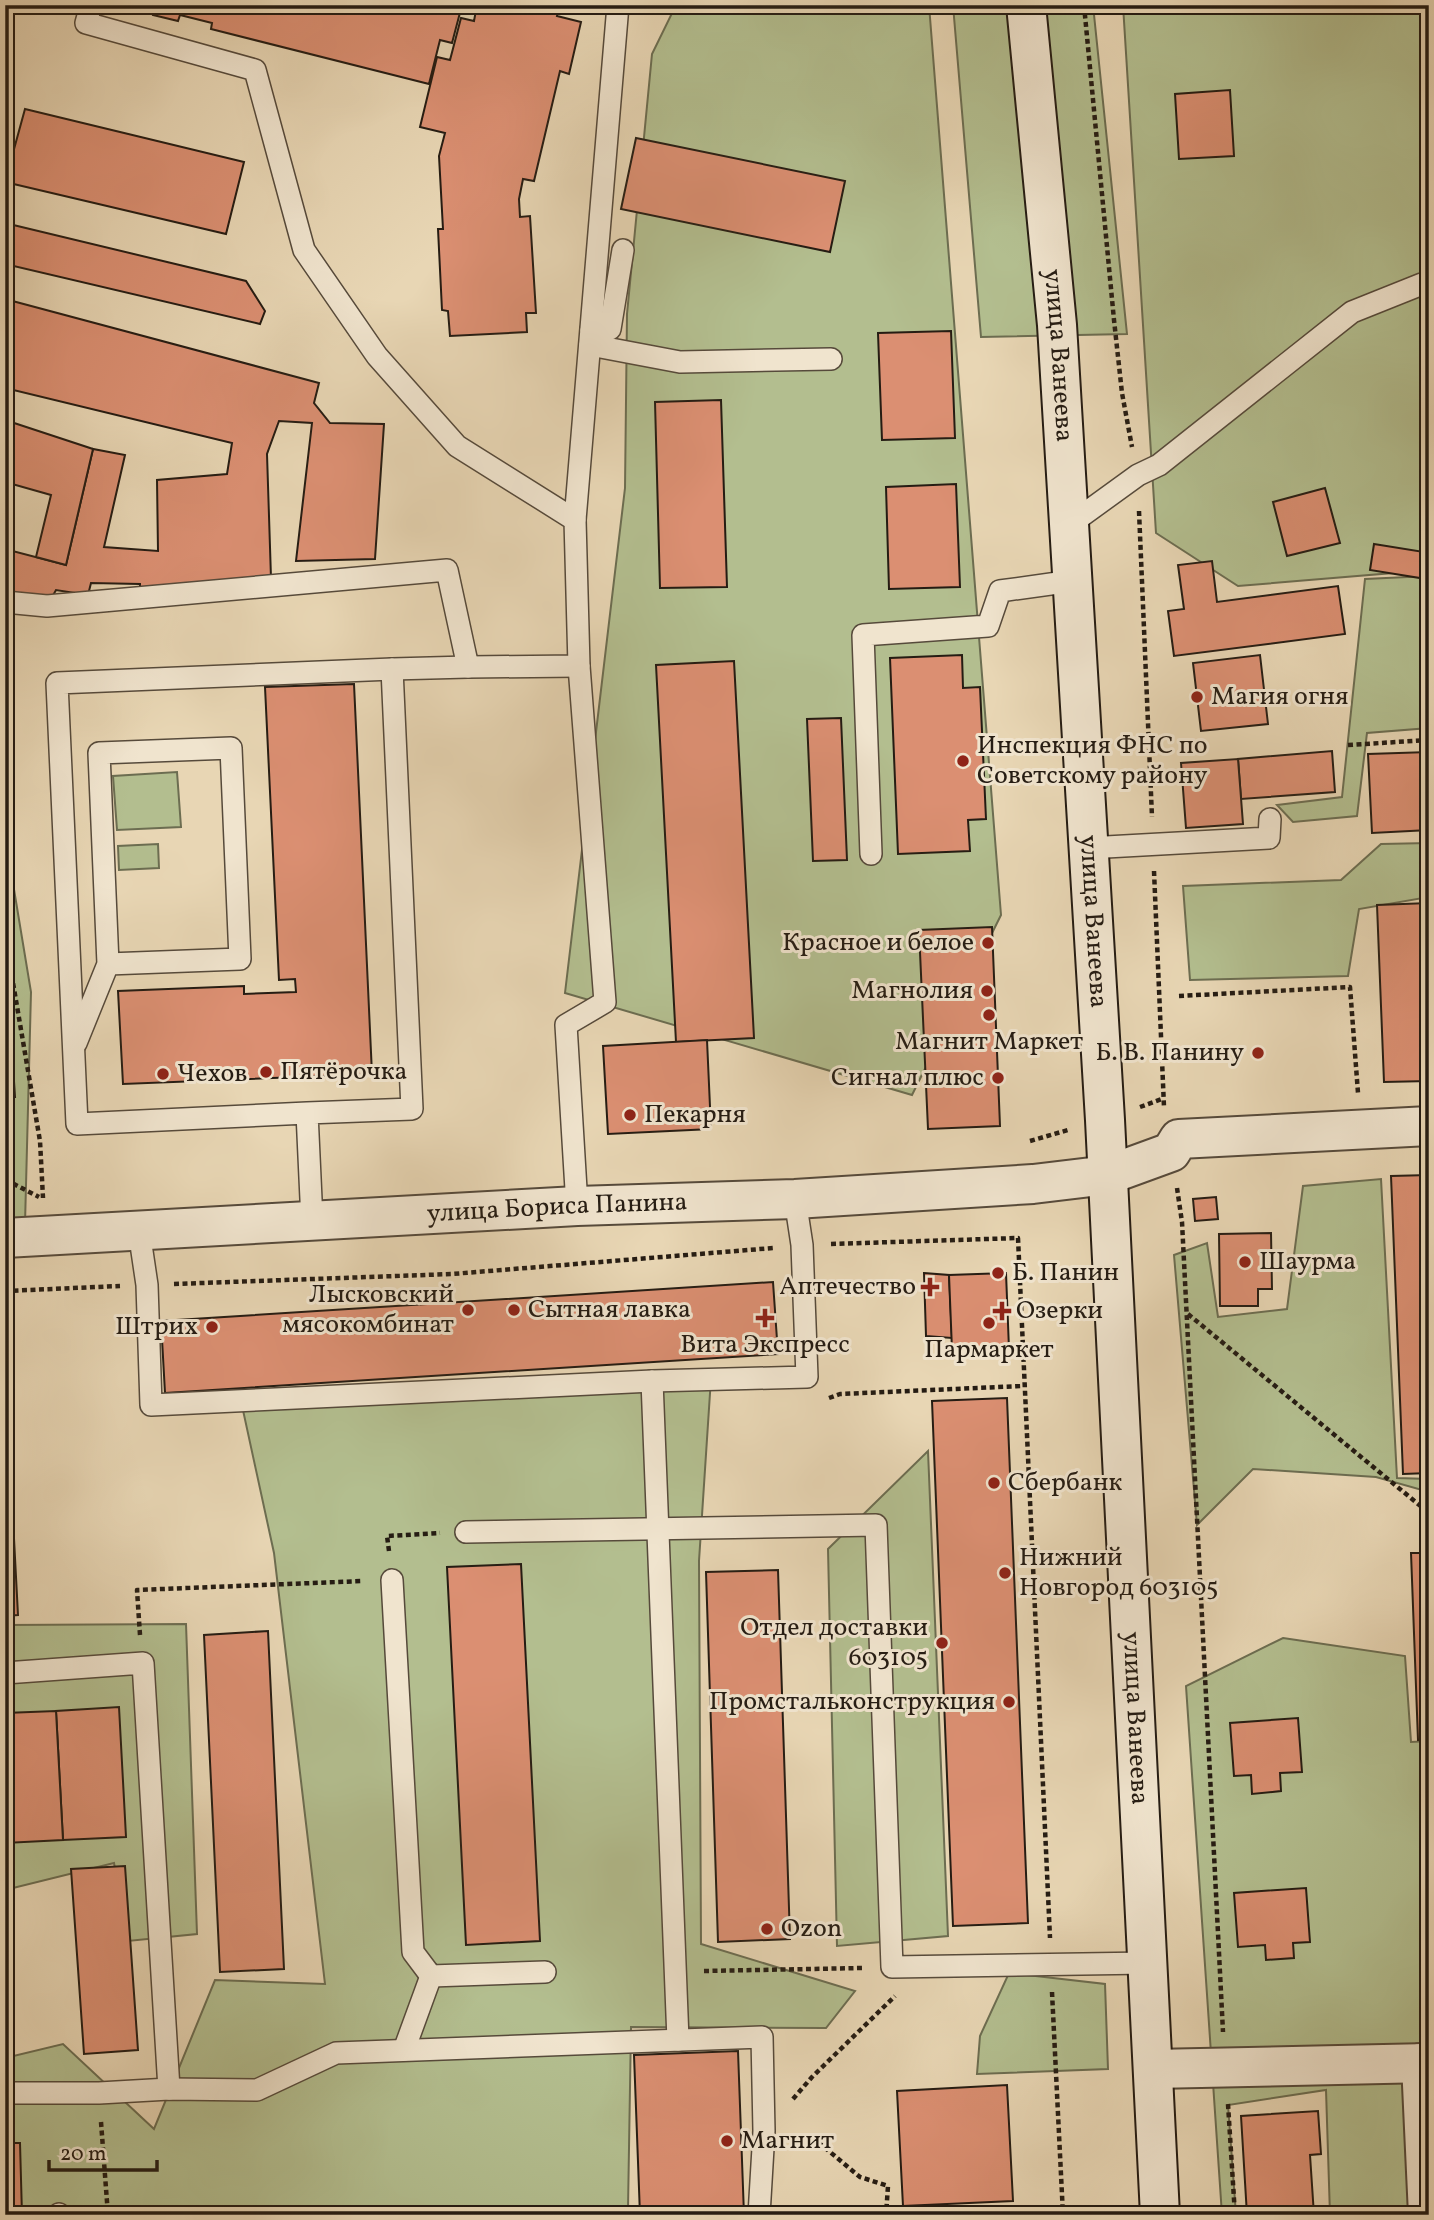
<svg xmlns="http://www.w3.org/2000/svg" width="1434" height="2220" font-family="Vollkorn,serif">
	<rect width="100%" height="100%" fill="#e8d6b4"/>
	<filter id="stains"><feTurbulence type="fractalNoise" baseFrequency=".00286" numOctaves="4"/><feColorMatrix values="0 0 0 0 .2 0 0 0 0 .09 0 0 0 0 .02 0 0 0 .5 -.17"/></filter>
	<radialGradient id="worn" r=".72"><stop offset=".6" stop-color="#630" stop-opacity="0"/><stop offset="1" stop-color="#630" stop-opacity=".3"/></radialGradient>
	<!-- green -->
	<g fill="#b3be8f" stroke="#6c6d51" stroke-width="2">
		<polygon points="676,5 929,5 1001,915 912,1095 565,993 625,488 627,314 652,54"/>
		<polygon points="953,5 1093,5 1127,334 981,337"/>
		<polygon points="1123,5 1429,5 1429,570 1238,586 1156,533"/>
		<polygon points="1429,576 1429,728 1367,733 1357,816 1293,822 1277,805 1342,797 1365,579"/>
		<polygon points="177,772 181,827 117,830 113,776"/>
		<polygon points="5,835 31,992 25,1224 5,1224"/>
		<polygon points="1429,843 1429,897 1359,909 1348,976 1190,980 1183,886 1341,880 1381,844"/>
		<polygon points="158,844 159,868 119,870 118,846"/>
		<polygon points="1381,1179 1397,1478 1429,1479 1429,1492 1376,1477 1253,1469 1197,1525 1174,1255 1207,1243 1218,1317 1287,1309 1303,1186"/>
		<polygon points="711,1378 699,1561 701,1944 855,1991 826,2028 631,2027 628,2209 510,2215 5,2215 5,2058 63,2044 154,2129 215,1980 325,1984 274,1553 241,1401"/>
		<polygon points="928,1451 948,1936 837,1946 828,1549"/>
		<polygon points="186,1624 197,1934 128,1941 114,1863 5,1890 5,1625"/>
		<polygon points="1283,1638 1405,1656 1411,1742 1429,1741 1429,2215 1330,2215 1326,2090 1228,2105 1236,2215 1222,2215 1186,1686"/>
		<polygon points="1009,1973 1105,1984 1108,2069 977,2074 980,2036"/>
	</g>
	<!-- building -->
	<g fill="#db8f72" stroke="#251c13" stroke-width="2">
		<polygon points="134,5 462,5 452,43 440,40 429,84 211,29 212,23 180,15 178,21 153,15 154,10"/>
		<polygon points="477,5 544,5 559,9 557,16 581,22 569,74 560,71 534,181 523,179 519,199 520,217 530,216 536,313 526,313 527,332 450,336 448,311 442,310 438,229 443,229 439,156 445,133 420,127 437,57 450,60 461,18 474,21"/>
		<polygon points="1230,90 1234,156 1179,159 1175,94"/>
		<polygon points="25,109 244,162 226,234 5,182"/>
		<polygon points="636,138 845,181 830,252 621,209"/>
		<polygon points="5,223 246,281 265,311 260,324 5,264"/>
		<polygon points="5,299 319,383 314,403 330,423 384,424 375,559 296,561 312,423 279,421 267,454 271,578 140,590 140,584 91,583 88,595 56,590 51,599 5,591 5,549 66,565 93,449 125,455 104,547 158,551 157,480 227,474 232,443 5,388"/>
		<polygon points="951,331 955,438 882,440 878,333"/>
		<polygon points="721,400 727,587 660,588 655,402"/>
		<polygon points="5,420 93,449 66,565 36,557 51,495 5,482"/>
		<polygon points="956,484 960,587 889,589 886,487"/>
		<polygon points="1325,488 1340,543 1287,556 1273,502"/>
		<polygon points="1374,544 1424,552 1420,578 1370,570"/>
		<polygon points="1212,561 1217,602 1338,586 1345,634 1174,656 1168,611 1184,609 1178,565"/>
		<polygon points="962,655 963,688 980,687 986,819 968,820 970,851 898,854 890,658"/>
		<polygon points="1260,655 1268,724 1201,731 1193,663"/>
		<polygon points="734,661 754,1038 676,1042 656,665"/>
		<polygon points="354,684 372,1074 123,1084 118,991 244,986 244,994 296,992 295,979 279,980 265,687"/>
		<polygon points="841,718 847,860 813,861 807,719"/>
		<polygon points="1332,751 1335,792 1241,799 1238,759"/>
		<polygon points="1429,752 1429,830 1372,833 1368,754"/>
		<polygon points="1238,759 1243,824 1186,828 1181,763"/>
		<polygon points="1429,903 1429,1081 1384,1082 1377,905"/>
		<polygon points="992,927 1000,1126 928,1129 919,930"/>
		<polygon points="5,1035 11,1035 15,1097 5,1097"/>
		<polygon points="707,1040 711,1129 608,1134 603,1046"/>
		<polygon points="1429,1175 1429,1473 1403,1474 1391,1176"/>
		<polygon points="1216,1197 1218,1219 1195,1221 1193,1199"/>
		<polygon points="1271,1233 1272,1289 1258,1289 1258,1306 1220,1306 1219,1234"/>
		<polygon points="924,1273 949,1275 952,1338 926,1336"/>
		<polygon points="1006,1273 1009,1349 952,1350 949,1275"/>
		<polygon points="773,1282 778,1354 165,1393 161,1321"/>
		<polygon points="5,1367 18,1615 5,1616"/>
		<polygon points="1007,1398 1028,1923 953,1926 932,1401"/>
		<polygon points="1411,1553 1429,1553 1429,1740 1418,1740"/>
		<polygon points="521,1564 540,1941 466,1945 447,1567"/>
		<polygon points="778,1570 790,1939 718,1942 706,1572"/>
		<polygon points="268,1631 284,1969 220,1972 204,1635"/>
		<polygon points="119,1707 126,1837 63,1840 56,1711"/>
		<polygon points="56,1711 63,1840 5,1843 5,1713"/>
		<polygon points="1298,1718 1302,1772 1280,1773 1281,1791 1252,1794 1251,1775 1234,1776 1230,1723"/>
		<polygon points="1421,1830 1429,1830 1429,2023 1426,2023"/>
		<polygon points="125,1866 138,2050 84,2054 71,1869"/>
		<polygon points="1306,1888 1310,1942 1293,1943 1294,1958 1266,1960 1265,1945 1238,1947 1234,1893"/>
		<polygon points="5,1957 10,2055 5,2055"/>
		<polygon points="738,2051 744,2215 640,2215 634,2055"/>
		<polygon points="1007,2085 1013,2201 903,2206 897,2091"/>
		<polygon points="1318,2111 1321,2154 1310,2155 1314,2215 1247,2215 1241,2116"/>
		<polygon points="5,2143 20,2143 22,2215 5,2215"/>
	</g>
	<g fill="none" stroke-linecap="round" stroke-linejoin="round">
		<!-- lane casing -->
		<g stroke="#564a3b" stroke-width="24">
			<g id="lane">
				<polyline points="591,330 610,329 623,250"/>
				<polyline points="590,345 680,362 831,359"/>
				<polyline points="575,520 618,5"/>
				<polyline points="1069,525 1138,475 1159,465 1352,312 1422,284 1429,284"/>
				<polyline points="5,602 47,606 447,570 468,667 579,666 575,520 457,446 377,356 304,250 255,70 86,23 91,5"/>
				<polyline points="392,669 468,667"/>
				<polyline points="1088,848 1269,838 1270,819"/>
				<polyline points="871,854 863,635 988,626 1000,591 1072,581"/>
				<polyline points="76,1043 108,964 240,959 231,748 99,753 108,964"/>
				<polyline points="307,1113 77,1124 57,683 392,669 412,1109 307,1113 312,1221"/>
				<polyline points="577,1206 566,1025 605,1002 579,666"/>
				<polyline points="139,1231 147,1285 151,1405 652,1381"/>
				<polyline points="466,1532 876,1525 892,1967 1148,1963"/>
				<polyline points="392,1580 413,1952 431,1976 545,1972"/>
				<polyline points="5,1673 143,1663 169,2089"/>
				<polyline points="678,2040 652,1381 807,1377 802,1245 795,1199"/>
				<polyline points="404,2050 431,1976"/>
				<polyline points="5,2093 99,2093 169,2089 257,2090 336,2053 762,2037 764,2131 759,2215"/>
				<polyline points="59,2215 59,2214"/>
			</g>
		</g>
		<!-- street casing -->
		<g stroke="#564a3b" stroke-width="42">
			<g id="street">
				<path id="s1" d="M5,1238L577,1206L795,1199L1033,1184L1108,1175L1171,1152L1179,1139L1429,1126"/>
				<polyline points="1421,2063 1428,2215"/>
				<polyline points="1153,2069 1429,2063"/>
			</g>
		</g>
		<!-- secondary casing -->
		<g stroke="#251c13" stroke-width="42">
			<g id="secondary">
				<path id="s2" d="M1026,5L1057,325L1105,1120L1160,2215"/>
			</g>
		</g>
		<!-- path -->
		<g stroke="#251c13" stroke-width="4.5" stroke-dasharray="5 3.5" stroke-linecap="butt">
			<polyline points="1084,5 1114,320 1122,393 1132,447"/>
			<polyline points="1139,511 1152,817"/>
			<polyline points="1348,745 1429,740"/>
			<polyline points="1154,871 1164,1107"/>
			<polyline points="5,969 12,977 40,1141 43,1198"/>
			<polyline points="1179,996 1350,987 1358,1093"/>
			<polyline points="1140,1107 1162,1099"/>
			<polyline points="1030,1141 1068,1130"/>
			<polyline points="5,1182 10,1182 39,1197"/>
			<polyline points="1177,1188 1182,1222 1223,2032"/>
			<polyline points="831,1244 1018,1238 1050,1938"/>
			<polyline points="174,1284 452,1274 773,1248"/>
			<polyline points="5,1291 120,1286"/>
			<polyline points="1188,1314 1429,1513"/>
			<polyline points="829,1398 840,1394 1023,1386"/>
			<polyline points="389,1551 387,1536 440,1533"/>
			<polyline points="140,1635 137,1590 363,1581"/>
			<polyline points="704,1971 863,1968"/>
			<polyline points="1052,1992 1063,2215"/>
			<polyline points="793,2099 812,2077 895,1996"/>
			<polyline points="1228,2104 1235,2215"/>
			<polyline points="101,2122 108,2215"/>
			<polyline points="793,2137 818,2142 860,2177 888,2186 886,2215"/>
		</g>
		<!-- lane -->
		<use href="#lane" stroke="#f0e4ce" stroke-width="21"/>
		<!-- street -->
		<use href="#street" stroke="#f0e4ce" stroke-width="38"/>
		<!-- secondary -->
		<use href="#secondary" stroke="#f0e4ce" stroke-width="38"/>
	</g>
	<!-- markers -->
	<g fill="#8f2418" stroke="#f0e4ce" stroke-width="2.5">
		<circle cx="1197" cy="697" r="7"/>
		<circle cx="963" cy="761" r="7"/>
		<circle cx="988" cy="943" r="7"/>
		<circle cx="987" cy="991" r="7"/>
		<circle cx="989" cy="1015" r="7"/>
		<circle cx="1258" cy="1053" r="7"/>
		<circle cx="266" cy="1072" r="7"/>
		<circle cx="163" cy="1074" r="7"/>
		<circle cx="998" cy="1078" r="7"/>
		<circle cx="630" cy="1115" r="7"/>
		<circle cx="1245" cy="1262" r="7"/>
		<circle cx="998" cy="1273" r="7"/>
		<path d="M926.5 1276.5h7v7h7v7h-7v7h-7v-7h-7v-7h7z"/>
		<circle cx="468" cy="1310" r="7"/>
		<circle cx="514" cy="1310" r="7"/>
		<path d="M998.5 1300.5h7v7h7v7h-7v7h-7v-7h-7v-7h7z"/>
		<path d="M761.5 1307.5h7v7h7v7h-7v7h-7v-7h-7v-7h7z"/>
		<circle cx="989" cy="1323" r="7"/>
		<circle cx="212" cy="1327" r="7"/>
		<circle cx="994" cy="1483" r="7"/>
		<circle cx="1005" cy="1573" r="7"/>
		<circle cx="942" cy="1643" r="7"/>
		<circle cx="1009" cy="1702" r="7"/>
		<circle cx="767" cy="1929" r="7"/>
		<circle cx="727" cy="2141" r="7"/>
	</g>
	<g text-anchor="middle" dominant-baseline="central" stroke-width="6" stroke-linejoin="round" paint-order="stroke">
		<!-- street labels -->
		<g font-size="26" fill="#251c13" stroke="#f0e4ce">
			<text stroke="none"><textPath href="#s2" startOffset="352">улица Ванеева</textPath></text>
			<text stroke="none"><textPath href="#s2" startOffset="919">улица Ванеева</textPath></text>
			<text stroke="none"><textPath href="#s1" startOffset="553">улица Бориса Панина</textPath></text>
			<text stroke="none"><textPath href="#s2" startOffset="1717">улица Ванеева</textPath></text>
		</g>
		<!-- poi labels -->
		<g font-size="26" fill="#251c13" stroke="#f0e4ce" text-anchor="start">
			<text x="1211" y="697">Магия огня</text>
			<text x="977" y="746">Инспекция ФНС по<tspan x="977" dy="30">Советскому району</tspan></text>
			<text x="974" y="943" text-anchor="end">Красное и белое</text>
			<text x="973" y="991" text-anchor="end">Магнолия</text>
			<text x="989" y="1042" text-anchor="middle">Магнит Маркет</text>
			<text x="1244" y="1053" text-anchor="end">Б. В. Панину</text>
			<text x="280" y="1072">Пятёрочка</text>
			<text x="177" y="1074">Чехов</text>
			<text x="984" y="1078" text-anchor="end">Сигнал плюс</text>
			<text x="644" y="1115">Пекарня</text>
			<text x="1259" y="1262">Шаурма</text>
			<text x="1012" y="1273">Б. Панин</text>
			<text x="916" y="1287" text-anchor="end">Аптечество</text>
			<text x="454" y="1295" text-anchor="end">Лысковский<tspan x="454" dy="30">мясокомбинат</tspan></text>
			<text x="528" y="1310">Сытная лавка</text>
			<text x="1016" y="1311">Озерки</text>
			<text x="198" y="1327" text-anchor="end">Штрих</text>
			<text x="765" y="1345" text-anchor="middle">Вита Экспресс</text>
			<text x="989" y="1350" text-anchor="middle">Пармаркет</text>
			<text x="1008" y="1483">Сбербанк</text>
			<text x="1019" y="1558">Нижний<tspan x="1019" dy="30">Новгород 603105</tspan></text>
			<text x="928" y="1628" text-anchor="end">Отдел доставки<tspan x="928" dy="30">603105</tspan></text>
			<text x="995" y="1702" text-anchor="end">Промстальконструкция</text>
			<text x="781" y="1929">Ozon</text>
			<text x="741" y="2141">Магнит</text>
		</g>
	</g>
	<!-- margin -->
	<rect width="1434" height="2220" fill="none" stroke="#e8d6b4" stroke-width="28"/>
	<rect x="7" y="7" width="1420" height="2206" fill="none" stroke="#251c13" stroke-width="3.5"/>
	<rect x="14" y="14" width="1406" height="2192" fill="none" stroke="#251c13" stroke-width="2"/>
	<!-- scale -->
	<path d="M49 2160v10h108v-10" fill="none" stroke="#251c13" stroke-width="3.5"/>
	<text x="60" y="2160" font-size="21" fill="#251c13" stroke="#f0e4ce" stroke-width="5" paint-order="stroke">20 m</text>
	<rect width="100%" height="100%" filter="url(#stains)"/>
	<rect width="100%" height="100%" fill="url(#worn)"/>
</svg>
